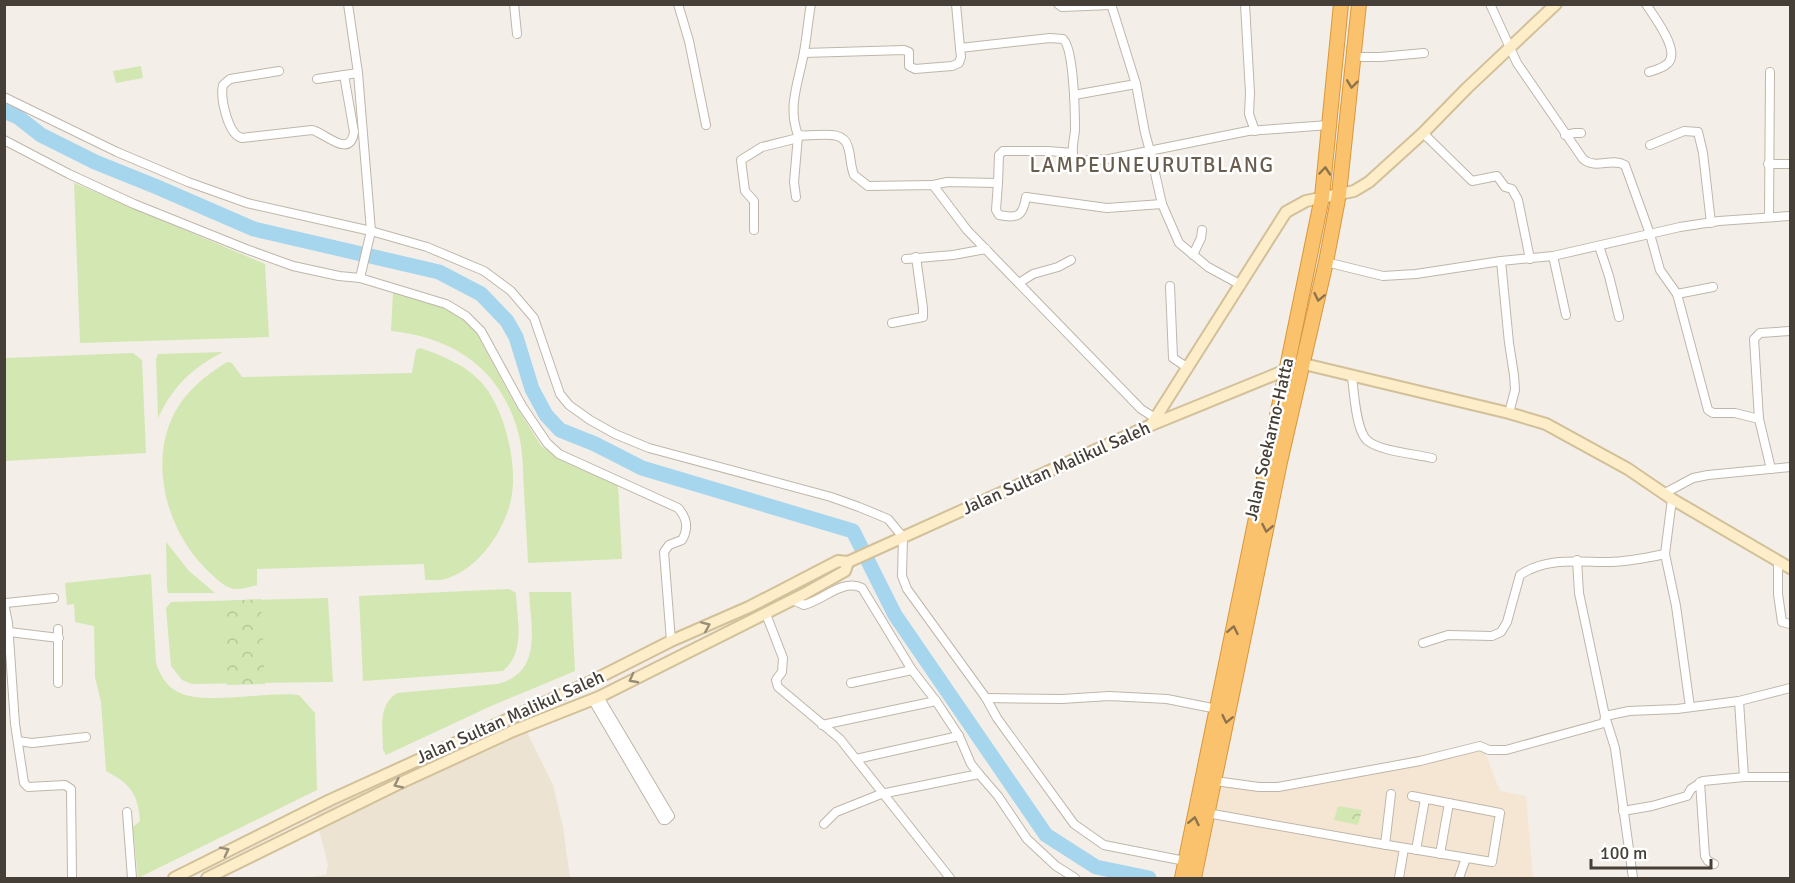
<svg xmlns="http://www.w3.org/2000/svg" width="1795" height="883" font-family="Signika,sans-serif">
	<defs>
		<pattern id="forest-crowns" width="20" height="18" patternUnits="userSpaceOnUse" patternTransform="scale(1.5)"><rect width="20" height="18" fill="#d2e7b1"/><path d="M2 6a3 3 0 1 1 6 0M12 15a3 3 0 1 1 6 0" fill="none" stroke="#b6c799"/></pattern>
	</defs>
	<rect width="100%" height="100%" fill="#f3efe8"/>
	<!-- commercial -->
	<polygon fill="#f5e5d3" points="1481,742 1500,791 1526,796 1533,878 1202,878 1222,781 1274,787"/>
	<!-- education -->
	<polygon fill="#ece3d2" points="523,724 553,785 563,827 570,878 302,878 326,875 328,865 315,814 362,788"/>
	<!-- grass -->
	<g fill="#d2e7b1">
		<polygon points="141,66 143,78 116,83 113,71"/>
		<polygon points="74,183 265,264 269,337 80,343"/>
		<path d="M393,292L432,303L462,317L477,334L516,406L542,447L618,485L622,559L528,563C527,539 525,514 524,490C523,473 523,456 520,440C505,373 458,338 391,331Z"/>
		<path d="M420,348C441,355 465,365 480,381C504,406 517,460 512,494C507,527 481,567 448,578C441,581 433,580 425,580L424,564L257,569V585C249,587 238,591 230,588C221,584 212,575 205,568C167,530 148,462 175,412C187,390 206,375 227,362L232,363L242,377L412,373L416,350Z"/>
		<path d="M223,352C191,369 174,385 158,418L156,359L158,354Z"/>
		<polygon points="133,353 142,360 146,453 5,461 5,358"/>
		<polygon points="166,542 189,571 215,593 168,593 167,588"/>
		<path d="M151,574L156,663C160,675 166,686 178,692C204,706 267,691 299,695L315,713L317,790L138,878L133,827L140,821C138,793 130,784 106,771L101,702L95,677L94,626L75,622L74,604L67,605L65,583Z"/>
		<path d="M509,589L516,593C517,620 526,652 503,671L363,681L359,596Z"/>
		<path d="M529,592H571L575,671L491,706L386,755L383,750C383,729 377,706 397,693L497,684C543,673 531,628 529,592Z"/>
		<polygon points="328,598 333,682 192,684 182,680 171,666 166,608 171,602"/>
	</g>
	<!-- forest -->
	<g fill="url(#forest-crowns)">
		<polygon points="261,599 265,684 227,685 224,601"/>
		<polygon points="1338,806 1362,810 1358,825 1334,820"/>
	</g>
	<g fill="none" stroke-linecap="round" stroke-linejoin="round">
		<!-- river -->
		<polyline stroke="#a6d5ee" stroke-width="15" points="4,111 18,117 41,135 95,162 157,187 254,229 439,272 481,294 507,321 516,337 532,389 546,415 560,430 595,444 642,468 853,531 895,615 1046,835 1096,867 1149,878"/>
		<!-- street casing -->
		<g stroke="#bfb6aa" stroke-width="10">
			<g id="street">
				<polyline points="348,4 358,73 371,231 360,278"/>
				<polyline points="514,4 517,34"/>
				<polyline points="678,4 689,41 706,125"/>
				<path d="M811,4C808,20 807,36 804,52C799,81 787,106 798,135C814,138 843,127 848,147C851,156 850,165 854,175L868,186L933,185L967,230L1141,409L1155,418"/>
				<polyline points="956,4 960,48"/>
				<polyline points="1058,4 1062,7 1111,5"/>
				<polyline points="1111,4 1136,84 1145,133 1150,151 1162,204 1179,243 1208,267 1241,285"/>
				<polyline points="1245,4 1250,93 1249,114 1255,131"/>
				<path d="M1490,4L1517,63L1583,159C1596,170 1611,157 1625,165L1650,234L1660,270L1677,294L1708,410L1713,413H1735L1759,419"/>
				<path d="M1646,4C1654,17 1682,52 1667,64C1663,68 1655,70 1649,72"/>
				<path d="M804,53L904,50L909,52V66L915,69L952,66L959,63L961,57L960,48L1050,38L1063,39C1074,48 1075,114 1075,131C1074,138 1072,147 1073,154C1074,159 1075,158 1079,161L1109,159L1248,131L1329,125"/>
				<polyline points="1355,57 1380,57 1424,53"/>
				<path d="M279,71L230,79L223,85C220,98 228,135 242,138L312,130C324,132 350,160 354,132L344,75"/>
				<polyline points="317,79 358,73"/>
				<polyline points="1074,95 1136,84"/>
				<polyline points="4,97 117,152 188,182 247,203 371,231 427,247 484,271 511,291 534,318 560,394 569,405 590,420 615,434 649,448 831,497 859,507 888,519 903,537 902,576 907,589 986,698 997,718 1074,824 1104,845 1185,861"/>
				<polyline points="1423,133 1472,181 1497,176 1505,187 1512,189 1518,200 1530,259"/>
				<polyline points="1565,135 1575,133 1581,133"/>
				<path d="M4,140L69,174L134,204L246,249L293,266L339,276L360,278L446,304L466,316L481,331L522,406L547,443L559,454L678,508C687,518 689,528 682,540L669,545L664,552L671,641"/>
				<polyline points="1650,145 1684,131 1698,132 1703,153 1711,223"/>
				<polyline points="1768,164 1790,164"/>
				<path d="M998,183L996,210L999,215C1018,219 1023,216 1026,197L1107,208L1162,204"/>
				<polyline points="933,185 947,182 998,183 999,155 1003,151 1048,151 1073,153"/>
				<polyline points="796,197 794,182 798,136"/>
				<polyline points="1769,216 1770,72"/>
				<polyline points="754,230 754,201 745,191 741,160 762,147 798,138"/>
				<polyline points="1599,246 1609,276 1619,317"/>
				<polyline points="1193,255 1201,238 1202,230"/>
				<polyline points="1553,256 1566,315"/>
				<polyline points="906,259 953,255 986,249"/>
				<polyline points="1501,261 1509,343 1514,375 1515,390 1509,413"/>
				<polyline points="1326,262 1383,276 1416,274 1501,261 1553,256 1680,227 1719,221 1790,216"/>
				<polyline points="1019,283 1033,274 1058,267 1071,260"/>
				<polyline points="1170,286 1173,358 1188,368"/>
				<polyline points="1677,294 1713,287"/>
				<polyline points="892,323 923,317 923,308 916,257"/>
				<path d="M1352,377C1354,392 1356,432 1368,441C1380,451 1415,454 1432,458"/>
				<polyline points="1771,469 1759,419 1754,339 1760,333 1790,331"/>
				<polyline points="1665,493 1693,478 1708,475 1790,467"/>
				<polyline points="1672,499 1665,554 1676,606 1690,707"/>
				<polyline points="1577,560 1579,593 1605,716 1615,748 1633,878"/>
				<polyline points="1778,561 1778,594 1782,622 1790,624"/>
				<path d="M793,600L804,605C822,601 843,578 862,588L912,670L936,701L959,736L971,764L979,774L998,796L1027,839L1056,866L1075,878"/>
				<polyline points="4,603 8,623 15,724 24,783 28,787 65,785 71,789 72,878"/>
				<polyline points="6,603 54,598"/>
				<polyline points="766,614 783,658 782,672 776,680 778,687 840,739 950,878"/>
				<polyline points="9,632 59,638"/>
				<path d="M1423,643L1448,635L1492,636L1501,632L1507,622L1520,575C1546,557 1579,562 1608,562C1627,562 1646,558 1665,554"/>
				<polyline points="58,683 58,629"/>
				<polyline points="851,683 912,670"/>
				<polyline points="986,698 1062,699 1109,696 1167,699 1217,709"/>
				<polyline points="592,699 663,820 666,820 670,816 599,697"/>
				<polyline points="1739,701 1744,777"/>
				<polyline points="822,725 936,701"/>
				<polyline points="18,741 32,743 86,737"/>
				<polyline points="856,759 959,736"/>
				<polyline points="1215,781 1259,787 1278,787 1420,761 1480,746 1489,750 1506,750 1604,723 1605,716 1629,711 1677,709 1739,701 1790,688"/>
				<polyline points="1700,782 1705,856 1708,861 1714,864"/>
				<polyline points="1623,811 1652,806 1687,796 1691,789 1703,781 1744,777 1790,777"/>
				<polyline points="127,812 132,878"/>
				<polyline points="1207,813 1375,843 1492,862 1500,813 1412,796"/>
				<polyline points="824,824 836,812 881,794 979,774"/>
				<polyline points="1385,845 1391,794"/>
				<polyline points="1416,850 1425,799"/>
				<polyline points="1440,854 1449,803"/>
				<polyline points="1399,878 1404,848"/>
				<polyline points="1459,878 1466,858"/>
			</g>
		</g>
		<!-- secondary casing -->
		<g stroke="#d2c099" stroke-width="14">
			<g id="secondary">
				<polyline points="1304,364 1509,413 1546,424 1628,469 1672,499 1790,568"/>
				<polyline points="1151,425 1286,212 1306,201 1354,191 1369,182 1423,133 1467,88 1556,4"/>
				<polyline points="174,878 330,800 592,681 671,641 749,607 838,561 848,562 1151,425 1286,370"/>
				<polyline points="207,878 396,785 513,731 599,697 804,594 845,571 848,562"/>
			</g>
		</g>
		<!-- highway casing -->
		<g stroke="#d9963c" stroke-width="16">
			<g id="highway">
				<polyline points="1182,878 1322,197 1341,4"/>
				<polyline points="1194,878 1280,462 1326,262 1339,194 1359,4"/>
			</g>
		</g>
		<!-- street -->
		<use href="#street" stroke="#fff" stroke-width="8"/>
		<!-- secondary -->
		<use href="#secondary" stroke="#fdedc8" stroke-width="10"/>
		<!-- highway -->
		<use href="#highway" stroke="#fac26c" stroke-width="14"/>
	</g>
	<!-- one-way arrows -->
	<defs><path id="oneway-chevron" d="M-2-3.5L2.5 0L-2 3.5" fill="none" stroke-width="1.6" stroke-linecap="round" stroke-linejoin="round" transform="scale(1.5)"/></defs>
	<g stroke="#8e734c">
		<use href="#oneway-chevron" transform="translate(1352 84) rotate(97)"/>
		<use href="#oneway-chevron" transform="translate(1325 171) rotate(-85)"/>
		<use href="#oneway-chevron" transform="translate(1319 297) rotate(102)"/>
		<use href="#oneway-chevron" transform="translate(1267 528) rotate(101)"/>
		<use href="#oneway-chevron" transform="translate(1233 630) rotate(-79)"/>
		<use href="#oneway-chevron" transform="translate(1227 719) rotate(102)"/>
		<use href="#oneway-chevron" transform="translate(1194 821) rotate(-78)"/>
	</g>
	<g stroke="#988d78">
		<use href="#oneway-chevron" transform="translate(706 626) rotate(-23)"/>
		<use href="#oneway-chevron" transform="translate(633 679) rotate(152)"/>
		<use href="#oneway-chevron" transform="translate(398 784) rotate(155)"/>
		<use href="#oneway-chevron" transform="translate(225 851) rotate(-27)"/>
	</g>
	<g text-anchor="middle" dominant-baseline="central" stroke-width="5" stroke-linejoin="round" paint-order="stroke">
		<!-- street labels -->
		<g font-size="18" fill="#463f37" stroke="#fff">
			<text transform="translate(1269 439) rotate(-77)">Jalan Soekarno-Hatta</text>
			<text transform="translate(1056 468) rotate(-24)">Jalan Sultan Malikul Saleh</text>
			<text transform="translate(510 717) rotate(-24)">Jalan Sultan Malikul Saleh</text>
		</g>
		<!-- quarter labels -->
		<g font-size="21" letter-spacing="1.5" fill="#695d4e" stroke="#fff">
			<text x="1152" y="165">LAMPEUNEURUTBLANG</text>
		</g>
	</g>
	<!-- border -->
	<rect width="1795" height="883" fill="none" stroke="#463f37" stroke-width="12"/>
	<!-- scale -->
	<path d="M1591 859v9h120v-9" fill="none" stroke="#463f37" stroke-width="3"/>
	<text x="1600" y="859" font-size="18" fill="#463f37" stroke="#ffffff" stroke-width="4.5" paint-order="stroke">100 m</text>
</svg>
